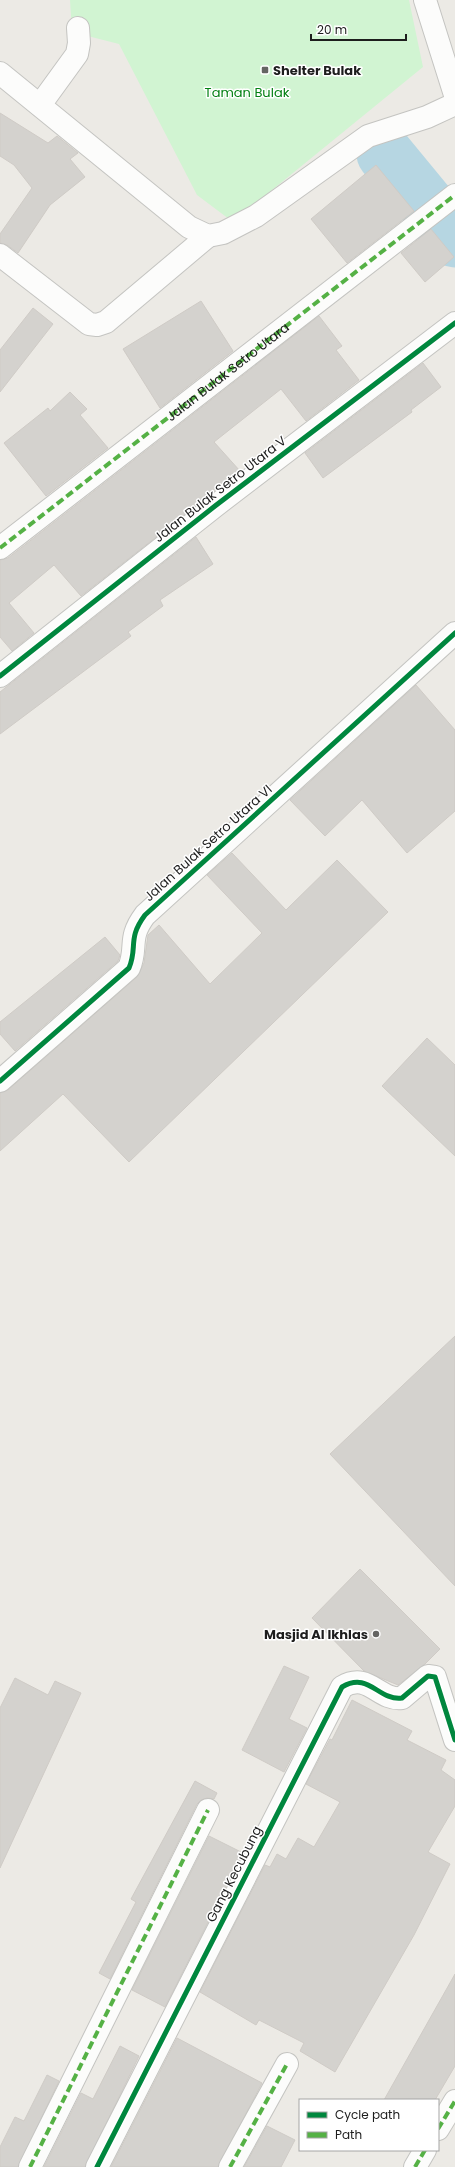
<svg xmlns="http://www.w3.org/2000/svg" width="455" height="2167" font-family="Poppins,sans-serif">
	<rect width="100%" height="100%" fill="#eceae5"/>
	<!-- park -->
	<polygon fill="#d1f4d2" points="70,0 409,0 423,67 233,222 197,195 119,44 72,32"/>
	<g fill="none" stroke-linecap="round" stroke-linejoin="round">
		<!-- river -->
		<polyline stroke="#b6d6e2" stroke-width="57" points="385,154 455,239"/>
	</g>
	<!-- building -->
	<g fill="#d4d2ce" stroke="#cfcbc6">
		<polygon points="0,113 48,143 57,136 78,153 70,159 85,177 50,205 18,253 7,245 0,243 0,234 32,188 14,165 0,156"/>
		<polygon points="376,165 414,211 347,263 311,219"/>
		<polygon points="431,229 454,257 425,282 401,253"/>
		<polygon points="201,301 233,351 160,408 123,349"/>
		<polygon points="33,308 53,324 0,392 0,350"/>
		<polygon points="319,316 342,346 336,350 359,380 306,421 281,389 214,442 240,471 81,596 54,565 9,603 34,633 12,651 0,637 0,560 8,558"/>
		<polygon points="423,363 441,387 411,410 412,412 323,478 305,453"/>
		<polygon points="70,392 87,409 80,415 108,448 46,496 4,443 48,408 50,411"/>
		<polygon points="196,537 213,564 160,600 163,606 128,632 131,636 0,734 0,692"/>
		<polygon points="416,685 455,730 455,811 407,853 362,800 325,836 290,800"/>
		<polygon points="232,853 286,910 337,860 388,912 129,1162 63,1094 0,1151 0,1093 8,1090 137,977 144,963 148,935 159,925 210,984 262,933 207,875"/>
		<polygon points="105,937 120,955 118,961 15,1051 0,1034 0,1022"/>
		<polygon points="427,1038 455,1065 455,1156 382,1086"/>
		<polygon points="455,1336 455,1586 330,1454"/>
		<polygon points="360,1569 440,1649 425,1664 398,1685 364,1671 312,1618"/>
		<polygon points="284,1666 309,1677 289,1719 307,1728 284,1772 242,1750"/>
		<polygon points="15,1678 48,1695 55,1681 81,1693 0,1868 0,1708"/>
		<polygon points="352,1700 412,1731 407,1740 446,1760 441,1770 455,1780 455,1806 428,1852 450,1864 414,1935 335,2072 300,2051 304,2043 259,2020 256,2025 200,1992 265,1865 270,1867 277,1854 286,1859 298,1838 314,1847 340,1802 306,1784 330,1739 332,1740"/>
		<polygon points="195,1781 217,1793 214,1799 207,1798 201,1800 197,1804 110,1979 99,1973 136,1902 131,1899"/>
		<polygon points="209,1836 243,1853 165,2007 132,1990"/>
		<polygon points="455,1974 455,2066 435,2100 384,2100"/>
		<polygon points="177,2038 262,2083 218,2167 111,2167"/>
		<polygon points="120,2046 139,2056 85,2167 44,2167 81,2093 93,2099"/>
		<polygon points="47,2075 59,2081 18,2167 0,2167 0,2147 15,2117 24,2121"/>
		<polygon points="267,2126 295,2140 281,2167 244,2167"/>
	</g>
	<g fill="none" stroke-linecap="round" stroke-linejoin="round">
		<!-- minor casing -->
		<g stroke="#c4c4c1" stroke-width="24">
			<g id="minor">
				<polyline points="425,0 455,95"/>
				<polyline points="0,73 189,227 208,236 223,233 256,216 368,136 427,117 455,104"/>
				<polyline points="40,105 77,54 79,43 78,28"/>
				<polyline points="0,255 89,324 97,325 106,322 208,236"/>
				<path id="s1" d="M0,548L455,195"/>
				<polyline points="0,676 215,506 455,323"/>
				<path d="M0,1081L129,968C138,947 127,939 145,915L455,633"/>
				<polyline points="438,2129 455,2101"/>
				<polyline points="30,2167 208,1810"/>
				<path d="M97,2167L342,1687C369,1671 378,1701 402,1698L428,1676L435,1677L455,1740"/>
				<polyline points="230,2167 287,2064"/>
				<polyline points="415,2167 425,2150"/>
			</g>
		</g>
		<!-- minor -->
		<use href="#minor" stroke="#fcfcfb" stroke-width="22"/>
		<!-- quiet -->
		<g stroke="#55b145" stroke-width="4" stroke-dasharray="8 4" stroke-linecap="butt">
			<polyline points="0,548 455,195"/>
			<polyline points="438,2129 455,2101"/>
			<polyline points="30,2167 208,1810"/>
			<polyline points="230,2167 287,2064"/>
			<polyline points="415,2167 425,2150"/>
		</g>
		<!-- cycleway casing -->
		<g stroke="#fff" stroke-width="8">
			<g id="cycleway">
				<polyline points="0,676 215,506 455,323"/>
				<path d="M0,1081L129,968C138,947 127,939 145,915L455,633"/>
				<path d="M97,2167L342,1687C369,1671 378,1701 402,1698L428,1676L435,1677L455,1740"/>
			</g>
		</g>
		<!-- cycleway -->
		<use href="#cycleway" stroke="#00873e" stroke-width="5"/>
	</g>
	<!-- markers -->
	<g fill="#656563" stroke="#fff" stroke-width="1.5">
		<rect x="261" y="66" width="8" height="8" rx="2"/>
		<circle cx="376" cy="1634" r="4"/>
	</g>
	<g text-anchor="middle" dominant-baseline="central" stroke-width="3" stroke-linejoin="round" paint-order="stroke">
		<!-- poi labels -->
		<g font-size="13" font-weight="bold" fill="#1d1d1d" stroke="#fff" text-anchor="start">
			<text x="273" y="70">Shelter Bulak</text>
			<text x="368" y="1634" text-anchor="end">Masjid Al Ikhlas</text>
		</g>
		<!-- park labels -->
		<g font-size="13" fill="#048114" stroke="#fff">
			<text x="247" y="92">Taman Bulak</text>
		</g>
		<!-- street labels -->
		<g font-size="13" fill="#1d1d1d" stroke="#fff">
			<text stroke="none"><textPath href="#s1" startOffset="288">Jalan Bulak Setro Utara</textPath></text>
			<text transform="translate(220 489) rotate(-38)">Jalan Bulak Setro Utara V</text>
			<text transform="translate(208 843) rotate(-42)">Jalan Bulak Setro Utara VI</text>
			<text transform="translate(234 1874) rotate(-63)">Gang Kecubung</text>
		</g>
	</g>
	<!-- legend -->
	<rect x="299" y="2099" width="140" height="52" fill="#ffffff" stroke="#a5a5a5"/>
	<rect x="307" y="2112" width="20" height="6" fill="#00873e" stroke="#a5a5a5"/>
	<text x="335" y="2119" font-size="12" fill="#1d1d1d">Cycle path</text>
	<rect x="307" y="2132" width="20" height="6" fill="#55b145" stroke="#a5a5a5"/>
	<text x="335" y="2139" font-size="12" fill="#1d1d1d">Path</text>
	<!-- scale -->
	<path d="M311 34v6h95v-6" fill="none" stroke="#1d1d1d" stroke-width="2"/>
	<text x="317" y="34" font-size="12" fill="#1d1d1d" stroke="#ffffff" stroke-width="3" paint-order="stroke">20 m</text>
</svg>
